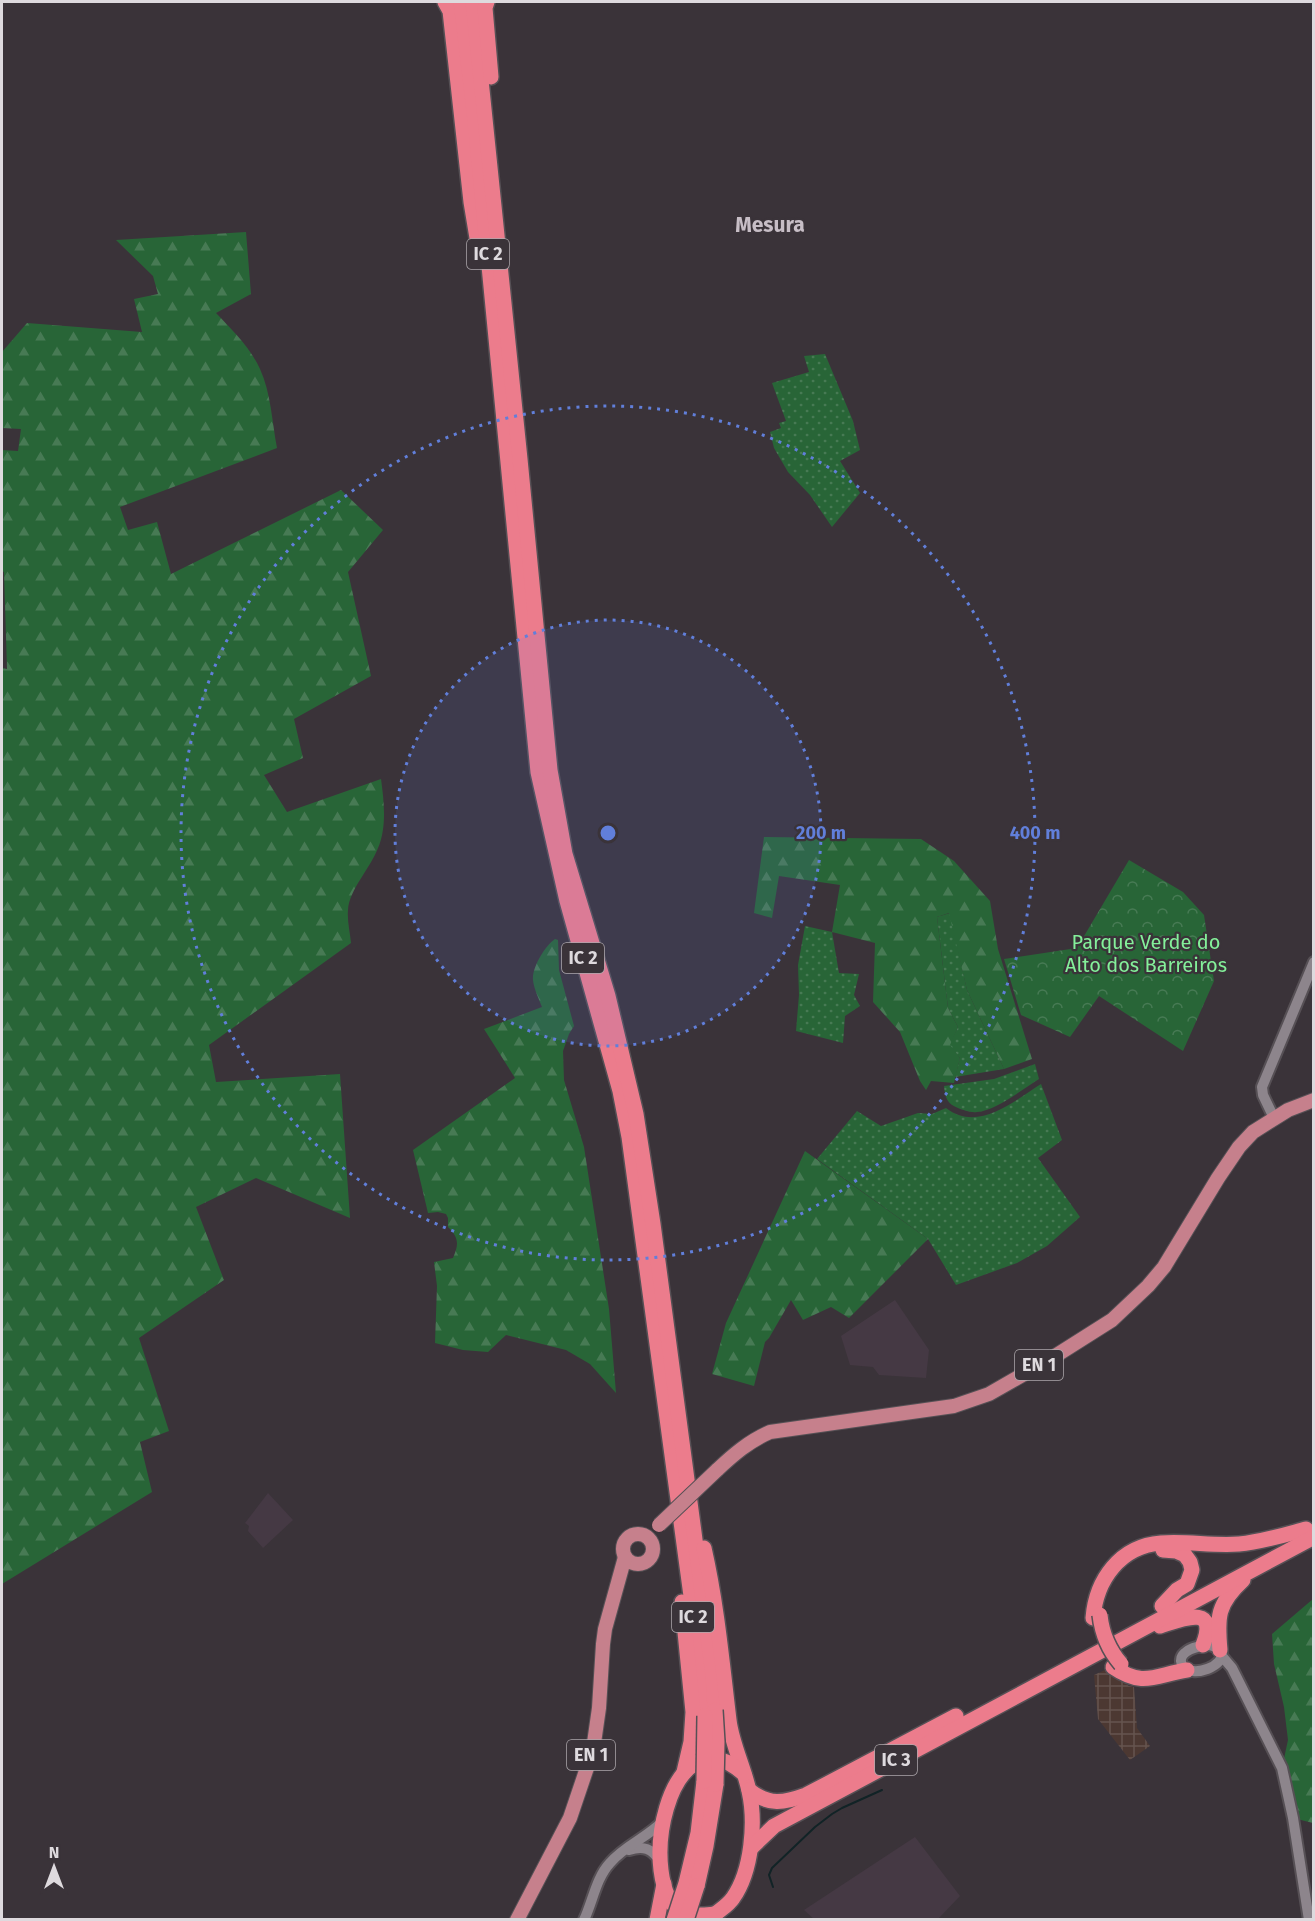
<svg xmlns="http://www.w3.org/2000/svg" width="1315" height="1921" font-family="'Fira Sans',sans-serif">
	<defs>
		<pattern id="industrial-grid" width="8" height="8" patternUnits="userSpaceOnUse" patternTransform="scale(1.5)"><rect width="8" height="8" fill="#4c3832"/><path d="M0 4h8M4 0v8" fill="none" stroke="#65544f"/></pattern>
		<pattern id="grass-dots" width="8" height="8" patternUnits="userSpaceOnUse" patternTransform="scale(1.5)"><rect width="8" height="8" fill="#286537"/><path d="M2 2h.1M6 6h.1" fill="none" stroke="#477a54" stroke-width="1.8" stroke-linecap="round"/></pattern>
		<pattern id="forest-firs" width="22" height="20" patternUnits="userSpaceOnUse" patternTransform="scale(1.5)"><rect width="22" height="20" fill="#286537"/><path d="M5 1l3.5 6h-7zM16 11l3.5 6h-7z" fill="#477a54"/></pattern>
		<pattern id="park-crowns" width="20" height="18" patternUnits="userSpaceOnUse" patternTransform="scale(1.5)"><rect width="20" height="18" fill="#286537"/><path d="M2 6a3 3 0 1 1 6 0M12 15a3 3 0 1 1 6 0" fill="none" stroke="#477a54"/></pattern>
	</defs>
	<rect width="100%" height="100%" fill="#3a3339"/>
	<!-- built -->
	<g fill="#453944">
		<polygon points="895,1300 929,1350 926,1378 879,1375 873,1367 850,1365 841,1336"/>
		<polygon points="268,1493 293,1520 263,1548 248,1531 249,1526 245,1523"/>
		<polygon points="915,1837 960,1896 938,1919 814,1919 804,1910"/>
	</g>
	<!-- industrial -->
	<polygon fill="url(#industrial-grid)" points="1105,1670 1129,1686 1134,1687 1137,1728 1150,1746 1130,1760 1098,1719 1094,1675"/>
	<!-- grass -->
	<g fill="url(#grass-dots)">
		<polygon points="825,354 853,421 860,450 840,461 860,493 832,527 810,495 788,472 774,448 770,432 781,428 779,423 786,421 772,383 809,372 804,356"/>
		<polygon points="950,913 967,990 1004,1069 955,1077 960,1058 949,1045 958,1027 948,1008 937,917"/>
		<polygon points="805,926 832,932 839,973 859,974 854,995 860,1006 845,1016 843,1043 796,1031 799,995 798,965"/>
		<path d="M1035,1064L1039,1079C1023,1089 995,1111 977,1112C971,1113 963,1110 958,1108C947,1104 945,1097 944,1086L994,1079Z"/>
		<path d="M1041,1084L1062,1140L1038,1158L1080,1217L1047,1246L1017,1263L956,1285L928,1239L817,1159L857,1111L881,1126L918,1113L932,1114L946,1108C978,1133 1014,1101 1041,1084Z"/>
	</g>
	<!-- forest -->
	<g fill="url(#forest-firs)">
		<path d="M246,232L251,294L216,313C232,330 250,347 260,369C271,393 272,422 277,448L120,507L128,530L157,522L171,574L341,490L383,530L348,572L371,676L294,719L303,758L264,775L287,812L381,779C384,801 387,827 378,848C371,867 349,890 348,910C347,921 350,932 351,943L209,1045L216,1082L340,1074L350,1218L256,1178L196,1207L224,1280L139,1338L169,1431L140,1442L152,1492L2,1584V668L7,669L4,572L2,571V450L18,451L21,429L2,428V352L27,323L142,332L134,299L158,294L153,276L116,240Z"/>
		<polygon points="764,837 921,839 954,861 990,901 998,949 1032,1059 1004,1069 967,990 949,913 937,917 948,1008 958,1027 950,1045 960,1058 954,1083 931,1081 926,1090 920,1081 900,1032 873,1002 875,943 832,932 840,885 779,876 772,918 754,913"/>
		<path d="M555,939L558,940L559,970L574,1026L569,1034L563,1051L564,1080L584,1147L609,1309L616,1393L590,1364L566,1350L506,1335L488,1352L463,1350L435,1343L437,1286L434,1262L453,1258C459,1244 459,1238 448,1227V1218L446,1214L438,1212L428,1213L413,1150L515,1078L484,1029L542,1007C539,999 534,989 533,980C532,967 545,946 555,939Z"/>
		<polygon points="805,1151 928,1239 849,1318 831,1307 803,1320 791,1300 769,1338 765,1342 754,1386 712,1374 726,1323"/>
		<polygon points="1313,1599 1313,1823 1293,1818 1282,1768 1288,1740 1284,1707 1274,1664 1272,1634"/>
	</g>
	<!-- park -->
	<polygon fill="url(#park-crowns)" points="1129,860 1183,892 1204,915 1214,981 1183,1051 1099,996 1070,1037 1021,1015 1004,959 1077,948"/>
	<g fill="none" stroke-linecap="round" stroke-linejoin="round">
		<!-- stream -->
		<polyline stroke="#112326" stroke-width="2" points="773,1887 769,1875 772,1868 815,1827 832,1814 842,1808 882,1790"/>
		<!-- minor casing -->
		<g stroke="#565055" stroke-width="14">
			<g id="minor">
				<polyline points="1274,1118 1263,1095 1262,1087 1314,962"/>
				<path d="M1209,1645C1237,1652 1213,1673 1193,1671C1182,1671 1176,1659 1186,1652C1192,1647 1201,1646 1209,1645Z"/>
				<polyline points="1221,1655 1232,1668 1282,1768 1293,1818 1309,1920"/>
				<path d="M629,1850C644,1845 652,1849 660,1861"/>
				<path d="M584,1920C593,1901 596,1878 610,1863C625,1845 647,1838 663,1821"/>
			</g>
		</g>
		<!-- major casing -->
		<g stroke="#565055" stroke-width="16">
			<g id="major">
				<path d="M717,1470C733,1455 749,1441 770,1432L954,1406L989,1394L1052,1358L1112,1320L1148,1286L1164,1267L1218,1178L1239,1147L1253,1132L1288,1110L1314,1100"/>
				<circle cx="638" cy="1549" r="15"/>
				<polyline points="517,1920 570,1818 593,1750 599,1708 603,1644 605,1629 625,1557"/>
			</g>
		</g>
		<!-- highway casing -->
		<g stroke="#565055" stroke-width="18">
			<g id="highway">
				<polyline points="445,2 450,11 471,202 478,244"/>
				<polyline points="461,2 474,111 538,772 567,901 620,1091 629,1137 699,1655 705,1716"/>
				<polyline points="473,2 520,459 550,770 565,854 608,996 636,1114 653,1224 713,1675 715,1710"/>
				<polyline points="487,2 485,8 491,77"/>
				<path d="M704,1548C717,1605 722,1662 729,1720C732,1745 744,1767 749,1791C756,1822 752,1871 733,1898C727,1907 717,1911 709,1920"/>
				<polyline points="682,1602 693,1712 691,1742 684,1772"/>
				<polyline points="1162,1606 1177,1590 1187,1584 1192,1570 1190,1562 1185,1555 1176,1551 1163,1550"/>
				<path d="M1093,1618C1096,1580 1120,1546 1161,1543C1187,1541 1213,1546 1239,1544C1262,1542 1284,1535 1306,1529"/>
				<path d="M1160,1626C1182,1619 1219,1603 1203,1645"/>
				<path d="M1220,1650C1217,1617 1217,1604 1243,1580"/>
				<path d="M1113,1667C1144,1688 1155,1675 1187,1670"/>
				<path d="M749,1790C769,1806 784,1803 806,1795L956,1716"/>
				<polyline points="751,1848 774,1826 1314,1537"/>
				<polyline points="686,1883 698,1833 704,1781"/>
				<polyline points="697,1886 706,1846 716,1784"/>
				<path d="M714,1914C704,1915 692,1917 682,1912C635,1887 667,1706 744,1774"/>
				<polyline points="657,1920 664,1884"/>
			</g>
		</g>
		<!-- minor -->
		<use href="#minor" stroke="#8d858c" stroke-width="10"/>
		<!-- major -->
		<use href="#major" stroke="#c6808c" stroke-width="14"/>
		<!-- highway -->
		<use href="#highway" stroke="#ec7c8c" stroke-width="15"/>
		<!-- major-bridge casing -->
		<g stroke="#565055" stroke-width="16" stroke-linecap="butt">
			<polyline id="major-bridge" points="659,1525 717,1470"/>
		</g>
		<!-- highway-bridge casing -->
		<g stroke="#565055" stroke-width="18" stroke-linecap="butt">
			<g id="highway-bridge">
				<path d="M1100,1615C1102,1634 1108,1649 1121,1664"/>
				<polyline points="715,1710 717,1742 716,1784"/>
				<polyline points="704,1781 705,1716"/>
				<polyline points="674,1920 686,1883"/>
				<polyline points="686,1920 697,1886"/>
			</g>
		</g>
		<!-- major-bridge -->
		<use href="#major-bridge" stroke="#c6808c" stroke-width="14"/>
		<!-- highway-bridge -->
		<use href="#highway-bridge" stroke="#ec7c8c" stroke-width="15"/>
	</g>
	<!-- distance rings -->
	<circle cx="608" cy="833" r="213" fill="#617fda" fill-opacity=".12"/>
	<g fill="none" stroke="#617fda" stroke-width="3" stroke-dasharray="3 6">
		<circle cx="608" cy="833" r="213"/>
		<circle cx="608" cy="833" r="427"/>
	</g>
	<g text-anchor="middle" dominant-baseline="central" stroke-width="4.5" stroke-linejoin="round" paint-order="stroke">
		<!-- shield labels -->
		<g fill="#3a3339" stroke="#ada8ac" stroke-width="1.5">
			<rect x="467" y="239" width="42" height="30" rx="4.5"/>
			<rect x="562" y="943" width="42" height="30" rx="4.5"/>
			<rect x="1015" y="1350" width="48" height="30" rx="4.5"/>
			<rect x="672" y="1602" width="42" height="30" rx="4.5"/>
			<rect x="567" y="1740" width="48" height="30" rx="4.5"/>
			<rect x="875" y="1745" width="42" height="30" rx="4.5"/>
		</g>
		<g font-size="18" font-weight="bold" fill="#dedade">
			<text x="488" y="254">IC 2</text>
			<text x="583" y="958">IC 2</text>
			<text x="1039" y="1365">EN 1</text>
			<text x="693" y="1617">IC 2</text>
			<text x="591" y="1755">EN 1</text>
			<text x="896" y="1760">IC 3</text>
		</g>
		<!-- park labels -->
		<g font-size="20" fill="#84f09a" stroke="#3a3339">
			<text x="1146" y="942">Parque Verde do<tspan x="1146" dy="23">Alto dos Barreiros</tspan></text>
		</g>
		<!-- neighbourhood labels -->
		<g font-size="21" font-weight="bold" fill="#c7bec6" stroke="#3a3339">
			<text x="770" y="225">Mesura</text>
		</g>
	</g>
	<circle cx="608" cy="833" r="9" fill="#617fda" stroke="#3a3339" stroke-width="3"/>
	<g font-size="18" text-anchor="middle" font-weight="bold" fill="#617fda" stroke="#3a3339" stroke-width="4.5" stroke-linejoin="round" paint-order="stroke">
		<text x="821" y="839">200 m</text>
		<text x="1035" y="839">400 m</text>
	</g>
	<!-- border -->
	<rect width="1315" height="1921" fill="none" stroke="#dedade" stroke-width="6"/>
	<!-- north arrow -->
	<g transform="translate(54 1867)" stroke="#3a3339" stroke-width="4.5" paint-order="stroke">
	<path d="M0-4.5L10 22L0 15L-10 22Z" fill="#dedade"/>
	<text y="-9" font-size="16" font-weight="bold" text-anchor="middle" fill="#dedade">N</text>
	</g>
</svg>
